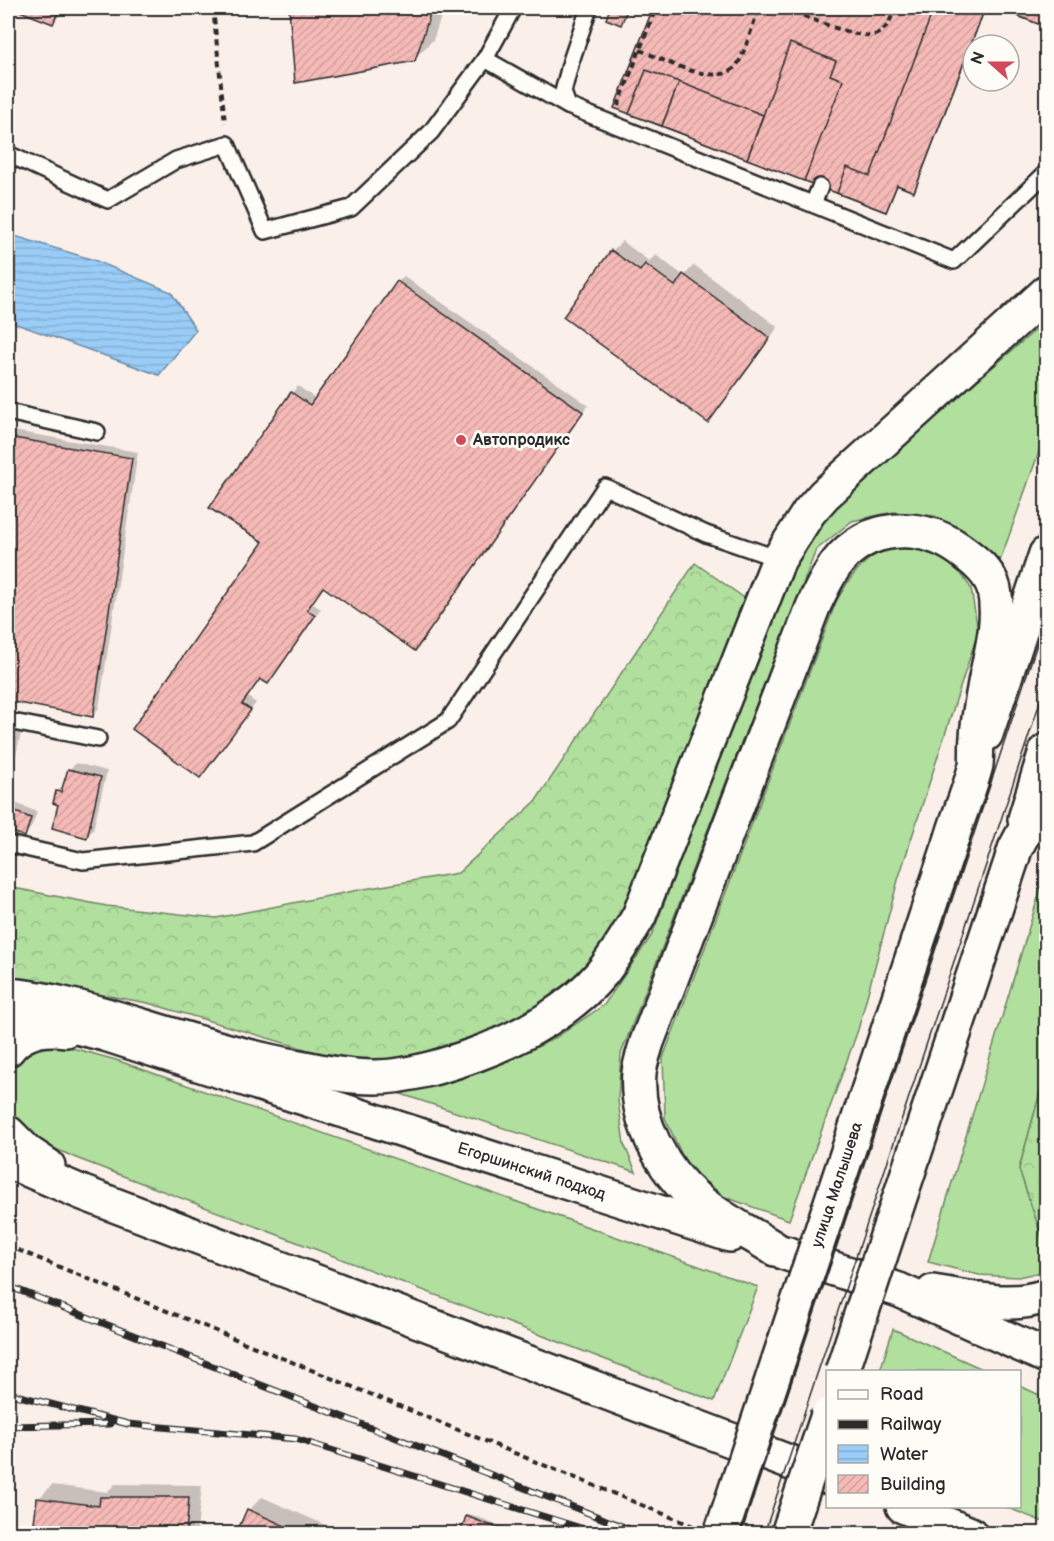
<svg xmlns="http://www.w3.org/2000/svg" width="1054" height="1541" font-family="'Balsamiq Sans',sans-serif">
	<defs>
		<pattern id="forest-crowns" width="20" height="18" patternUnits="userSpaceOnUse" patternTransform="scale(1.5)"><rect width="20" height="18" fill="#b1df9e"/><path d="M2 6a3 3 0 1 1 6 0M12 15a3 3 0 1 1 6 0" fill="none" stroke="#98c088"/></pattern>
		<pattern id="water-rules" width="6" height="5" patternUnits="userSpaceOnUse" patternTransform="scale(1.5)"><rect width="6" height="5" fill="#99ccf6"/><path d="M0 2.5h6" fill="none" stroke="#84afd3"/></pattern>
		<pattern id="building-hatch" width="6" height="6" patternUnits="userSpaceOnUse" patternTransform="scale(1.5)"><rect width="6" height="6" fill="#f5b9b6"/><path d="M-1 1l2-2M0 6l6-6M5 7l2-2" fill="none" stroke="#d29f9d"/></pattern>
	</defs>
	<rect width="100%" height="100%" fill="#fbefea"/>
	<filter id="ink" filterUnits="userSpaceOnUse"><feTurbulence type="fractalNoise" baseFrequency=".0167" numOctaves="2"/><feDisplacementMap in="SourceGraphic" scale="12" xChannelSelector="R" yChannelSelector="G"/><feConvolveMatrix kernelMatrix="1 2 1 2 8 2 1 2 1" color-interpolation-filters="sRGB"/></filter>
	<g filter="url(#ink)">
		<!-- grass -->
		<g fill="#b1df9e" stroke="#6e8564" stroke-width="1.5">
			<polygon points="1046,321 1046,432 1000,561 968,535 935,516 894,512 852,521 816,550 621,1054 618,1100 624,1144 636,1172 401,1094 504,1063 555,1038 604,1005 652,935 797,552 851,490"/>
			<path d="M923,546L952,561L971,588L978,632L898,880L858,1030L789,1220L725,1197L688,1168L665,1118L663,1058L836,602C849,578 863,558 889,548C899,544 913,546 923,546Z"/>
			<polygon points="1046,871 1046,1071 1019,1169 1046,1249 1046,1271 1018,1277 979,1275 928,1262"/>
			<path d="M58,1044L116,1060L758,1287L714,1401L76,1158C57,1149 29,1139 16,1122C8,1112 8,1103 8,1091C8,1085 7,1078 8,1072C13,1052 41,1046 58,1044Z"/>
			<polygon points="893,1329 987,1371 880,1371"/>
			<polygon points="1020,1386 1046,1398 1046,1523 1006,1507 1020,1506"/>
		</g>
		<!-- forest -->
		<g fill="url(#forest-crowns)" stroke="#6e8564" stroke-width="1.5">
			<polygon points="695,563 750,602 628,910 590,963 525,1018 467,1043 404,1058 369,1063 332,1057 148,1003 8,978 8,887 107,906 216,918 364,889 458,873 535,802"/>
			<polygon points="1046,1071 1046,1249 1019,1169"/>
		</g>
		<!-- water -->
		<polygon fill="url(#water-rules)" stroke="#6d8ca5" stroke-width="1.5" points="8,234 94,260 171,292 196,330 159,375 8,321"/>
		<!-- shadow -->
		<g fill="#0003">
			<polygon points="16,8 68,8 53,22"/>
			<polygon points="291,8 444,8 433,40 414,59 296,81"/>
			<polygon points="655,8 986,8 917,187 914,190 898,184 886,210 616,107"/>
			<polygon points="1001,8 1046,8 1046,25"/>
			<polygon points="622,241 649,261 656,255 684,276 694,265 778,327 717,411 707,421 612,251"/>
			<polygon points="404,276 588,405 422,643 415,649 324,586 312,603 321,609 274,676 268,683 261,678 248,697 256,703 206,770 265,542 292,393 298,386 316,399 398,282"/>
			<polygon points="8,430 138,452 99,708 93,715 8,700"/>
			<polygon points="8,730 21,733 16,755 10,761 8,761"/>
			<polygon points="76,763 107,771 93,830 87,837 60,804 58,791 64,785 69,770"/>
			<polygon points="8,800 37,812 31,828 24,835 8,828"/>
			<polygon points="115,1484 202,1485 197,1531 195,1534 56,1534 57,1529 38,1499 52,1485 107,1492"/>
			<polygon points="262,1497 346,1534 238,1534 249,1510"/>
			<polygon points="470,1514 522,1534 461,1534"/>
		</g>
		<!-- building -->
		<g fill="url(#building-hatch)" stroke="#2b2b2b" stroke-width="1.5">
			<polygon points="12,8 60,8 53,24"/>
			<polygon points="289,8 432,8 415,61 295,83"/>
			<polygon points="610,8 628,8 621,25 606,19"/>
			<polygon points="653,8 985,8 914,192 897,185 886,212 614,108"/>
			<polygon points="934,8 985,8 914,192 897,185 886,212 837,193 847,167 870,176"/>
			<polygon points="997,8 1046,8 1046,27"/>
			<polygon points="997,8 1046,8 1046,27"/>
			<polygon points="790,43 836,61 830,75 843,80 804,181 747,159"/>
			<polygon points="646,70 679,82 662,126 629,114"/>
			<polygon points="679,82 763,115 747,159 662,126"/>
			<polygon points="611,250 640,271 645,264 675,286 683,274 770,338 708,423 563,317"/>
			<polygon points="397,281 583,412 415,651 323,587 307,610 315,616 268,684 260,679 242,704 251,710 200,778 132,729 263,542 209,508 291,392 310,405"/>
			<polygon points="8,437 132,458 93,717 8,701"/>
			<polygon points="8,737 15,739 10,763 8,762"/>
			<polygon points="68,769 101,777 87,838 52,828 58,805 53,803 56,791 61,792"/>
			<polygon points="8,809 31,818 25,837 8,830"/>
			<polygon points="100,1497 189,1497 186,1534 54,1534 55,1531 45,1530 45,1525 34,1523 37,1498 99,1506"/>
			<polygon points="247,1509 303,1534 236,1534"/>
			<polygon points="466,1516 513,1534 460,1534"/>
		</g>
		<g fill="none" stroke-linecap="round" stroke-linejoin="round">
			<!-- service casing -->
			<g stroke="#2b2b2b" stroke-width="20">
				<g id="service">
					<polyline points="589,8 571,61 563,92 568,106 954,261 1046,173"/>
					<polyline points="485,59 568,106"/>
					<polyline points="8,154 108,200 176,160 227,144 265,231 351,208 431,132 485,59 513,8"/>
					<polyline points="813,204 820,187"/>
					<polyline points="8,412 97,432"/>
					<polyline points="8,721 98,739"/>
					<polyline points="8,844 83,861 253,843 448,721 605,487 706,534 779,559"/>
				</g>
			</g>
			<!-- secondary casing -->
			<g stroke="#2b2b2b" stroke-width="38">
				<g id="secondary">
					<polyline points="986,734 1046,554"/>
					<polyline points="1025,819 1046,751"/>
					<path d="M8,995C55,999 103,1014 149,1028C199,1043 248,1058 299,1067C324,1072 349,1077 375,1077C409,1077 446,1065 477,1054C521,1038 572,1009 602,973C616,955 628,935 639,916L779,559L809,512L824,495L1046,293"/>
				</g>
			</g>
			<!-- primary casing -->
			<g stroke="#2b2b2b" stroke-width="38">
				<g id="primary">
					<polyline points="1012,859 1015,849 1046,791"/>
					<path id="s1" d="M8,1010L105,1034L730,1235"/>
					<path d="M8,1049C22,1031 43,1027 65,1030"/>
					<polyline points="8,1133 27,1152 48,1166"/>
					<polyline points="8,1161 83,1193 828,1477"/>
					<path d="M775,1249C749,1232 720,1219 697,1199C662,1170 635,1120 639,1073C640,1063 644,1052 647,1042L813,607C820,592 827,576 837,563C867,524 920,522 959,549C973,559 990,572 994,589C1001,622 991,652 985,683C982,701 978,719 977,737C976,746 977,756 976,765C970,789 959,814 952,838"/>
					<polyline points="785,1253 899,1290 1046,1356"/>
					<path d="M933,1292C972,1298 1008,1309 1046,1296"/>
					<polyline points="903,1506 970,1534"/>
				</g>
			</g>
			<!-- path -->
			<g stroke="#2b2b2b" stroke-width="4" stroke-dasharray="6 4.5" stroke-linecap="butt">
				<polyline points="213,8 225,123"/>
				<path d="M784,8C803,15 861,42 877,34C888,29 891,18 895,8"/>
				<path d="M640,50C662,59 719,90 737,65C744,55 754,21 759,8"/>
				<polyline points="618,106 656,8"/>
				<polyline points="8,1246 693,1526"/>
			</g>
			<!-- service -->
			<use href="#service" stroke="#fdfcf7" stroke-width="15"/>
			<!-- secondary -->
			<use href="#secondary" stroke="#fdfcf7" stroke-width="33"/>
			<!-- primary -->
			<use href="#primary" stroke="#fdfcf7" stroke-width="33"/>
			<!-- tram -->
			<g stroke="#2b2b2b" stroke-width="1.5">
				<polyline points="741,1534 1046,617"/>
				<polyline points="764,1534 1046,684"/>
			</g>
			<!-- rail casing -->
			<g stroke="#2b2b2b" stroke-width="7">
				<g id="rail">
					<polyline points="8,1286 642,1534"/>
					<polyline points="8,1393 128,1424 296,1439 600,1534"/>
					<polyline points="8,1426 110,1424"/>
				</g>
			</g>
			<!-- rail -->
			<use href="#rail" stroke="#fdfcf7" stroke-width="4.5" stroke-dasharray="14" stroke-linecap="butt"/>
			<!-- primary-bridge casing -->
			<g stroke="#2b2b2b" stroke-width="38" stroke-linecap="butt">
				<g id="primary-bridge">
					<polyline points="842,1372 1012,859"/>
					<path id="s2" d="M721,1534L952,838"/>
					<polyline points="788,1534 828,1415"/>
				</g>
			</g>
			<!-- primary-bridge -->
			<use href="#primary-bridge" stroke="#fdfcf7" stroke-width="33"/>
		</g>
	</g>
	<!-- markers -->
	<circle fill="#d1495b" stroke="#fdfcf7" stroke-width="2" cx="461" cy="440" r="6"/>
	<g text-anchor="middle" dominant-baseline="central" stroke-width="6" stroke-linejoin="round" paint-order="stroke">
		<!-- poi labels -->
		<g font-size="16" font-weight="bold" fill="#2b2b2b" stroke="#fdfcf7" text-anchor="start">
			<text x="473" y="440">Автопродикс</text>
		</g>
		<!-- street labels -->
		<g font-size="16" fill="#2b2b2b" stroke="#fdfcf7">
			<text stroke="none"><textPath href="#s1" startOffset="548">Егоршинский подход</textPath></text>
			<text stroke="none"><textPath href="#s2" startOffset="368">улица Малышева</textPath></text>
		</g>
	</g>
	<!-- margin -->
	<rect width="1054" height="1541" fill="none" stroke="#fdfcf7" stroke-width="30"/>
	<rect x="15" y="15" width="1024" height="1511" fill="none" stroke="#2b2b2b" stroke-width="2" filter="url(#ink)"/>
	<!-- legend -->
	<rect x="826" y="1370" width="195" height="138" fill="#fdfcf7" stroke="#a9a8a5" stroke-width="1.5"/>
	<rect x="838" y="1390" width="30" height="9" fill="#fdfcf7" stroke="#a9a8a5" stroke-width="1.5"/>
	<text x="880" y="1400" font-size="18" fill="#2b2b2b">Road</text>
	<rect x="838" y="1420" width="30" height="9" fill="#2b2b2b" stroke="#a9a8a5" stroke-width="1.5"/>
	<text x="880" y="1430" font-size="18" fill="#2b2b2b">Railway</text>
	<rect x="838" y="1445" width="30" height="18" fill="url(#water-rules)" stroke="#a9a8a5" stroke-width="1.5"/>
	<text x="880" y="1460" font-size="18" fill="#2b2b2b">Water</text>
	<rect x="838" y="1475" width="30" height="18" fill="url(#building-hatch)" stroke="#a9a8a5" stroke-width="1.5"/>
	<text x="880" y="1490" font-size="18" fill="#2b2b2b">Building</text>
	<!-- north arrow -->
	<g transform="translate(991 63) rotate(291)"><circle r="28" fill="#fdfcf7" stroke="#a9a8a5" stroke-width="1.5"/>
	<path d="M0-4.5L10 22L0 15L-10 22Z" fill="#d1495b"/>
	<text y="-9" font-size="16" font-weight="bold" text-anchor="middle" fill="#2b2b2b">N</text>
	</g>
</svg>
